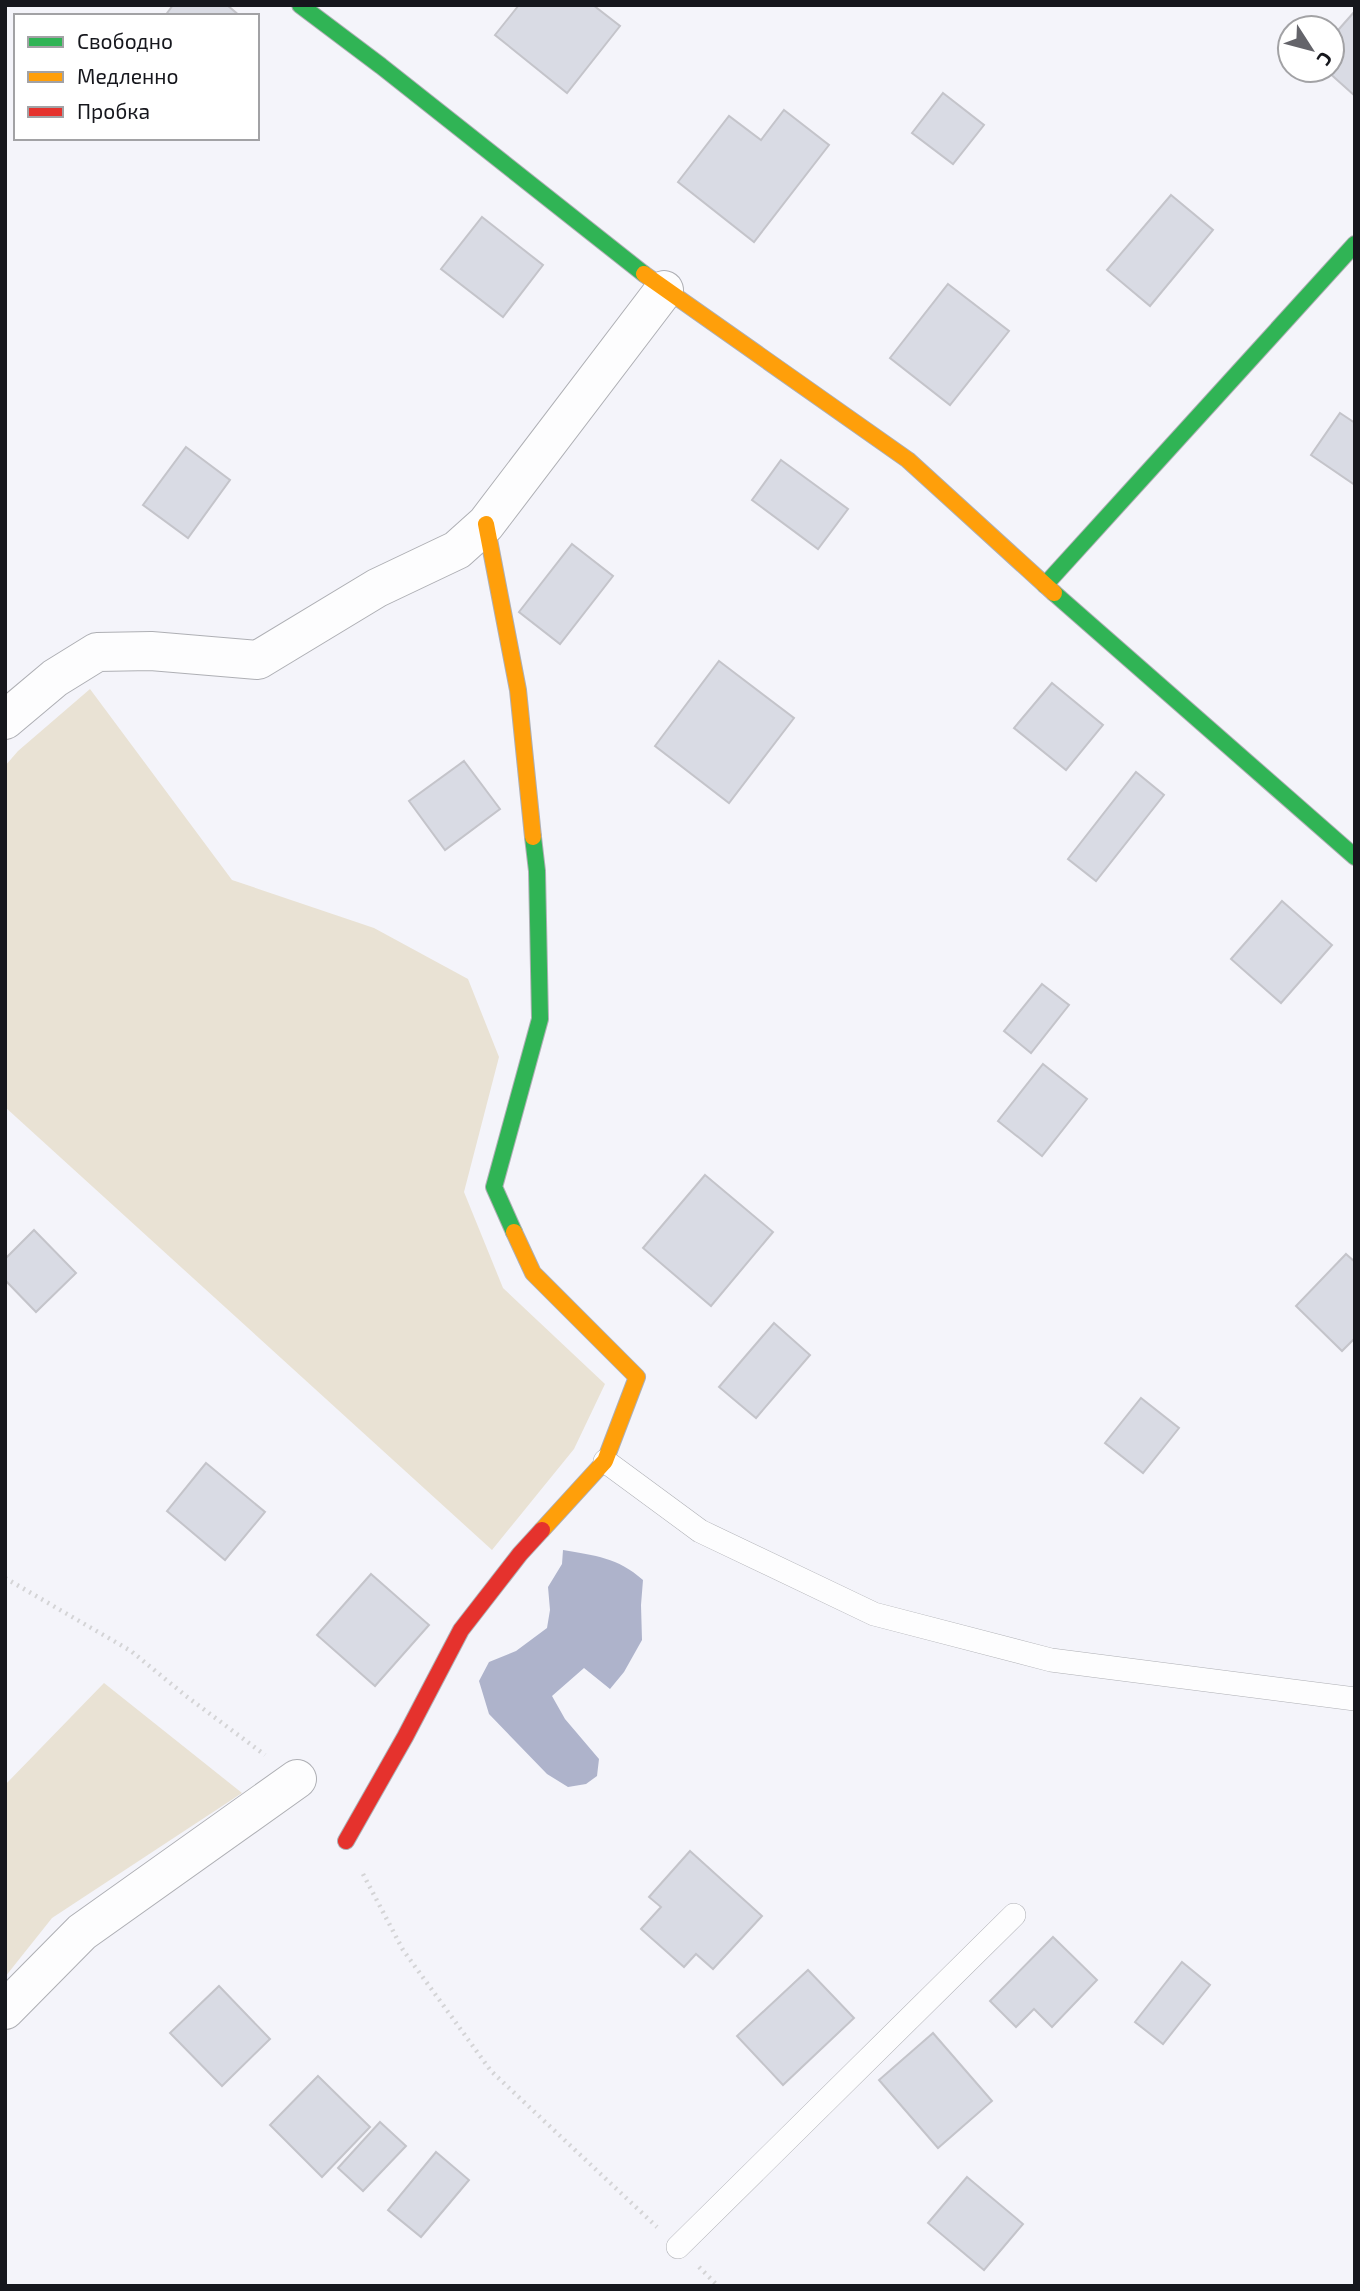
<svg xmlns="http://www.w3.org/2000/svg" width="1360" height="2291" font-family="'Exo 2',sans-serif">
	<rect width="100%" height="100%" fill="#f4f4fa"/>
	<!-- green -->
	<g fill="#e9e2d4">
		<polygon points="90,689 232,880 374,928 468,979 499,1057 464,1192 503,1288 605,1384 574,1449 492,1550 5,1107 5,766 18,751"/>
		<polygon points="104,1683 242,1793 52,1918 5,1977 5,1785"/>
	</g>
	<!-- water -->
	<path fill="#aeb3cb" d="M563,1550C596,1556 617,1557 643,1580L641,1605L642,1640L624,1672L610,1689L584,1668L552,1696L565,1719L599,1759L597,1776L586,1784L568,1787L547,1774L489,1714L479,1681L489,1662L516,1651L547,1628L550,1610L548,1587L562,1564Z"/>
	<!-- building -->
	<g fill="#d9dbe4" stroke="#c4c4ca" stroke-width="2">
		<polygon points="173,5 227,5 240,16 165,16"/>
		<polygon points="519,5 593,5 620,26 567,93 495,35"/>
		<polygon points="1355,11 1355,96 1326,70 1332,70 1332,37"/>
		<polygon points="943,93 984,125 953,164 912,133"/>
		<polygon points="784,110 829,145 754,242 678,182 729,116 761,140"/>
		<polygon points="1171,195 1213,230 1150,306 1107,270"/>
		<polygon points="482,217 543,265 503,317 441,269"/>
		<polygon points="948,284 1009,331 950,405 890,358"/>
		<polygon points="1340,413 1355,423 1355,485 1311,455"/>
		<polygon points="186,447 230,480 188,538 143,505"/>
		<polygon points="781,460 848,509 818,549 752,500"/>
		<polygon points="572,544 613,576 560,644 519,612"/>
		<polygon points="719,661 794,718 729,803 655,746"/>
		<polygon points="1052,683 1103,725 1066,770 1014,728"/>
		<polygon points="464,761 500,809 445,850 409,801"/>
		<polygon points="1136,772 1164,795 1096,881 1068,859"/>
		<polygon points="1282,901 1332,945 1281,1003 1231,959"/>
		<polygon points="1042,984 1069,1005 1031,1053 1004,1031"/>
		<polygon points="1043,1064 1087,1099 1042,1156 998,1121"/>
		<polygon points="705,1175 773,1232 711,1306 643,1248"/>
		<polygon points="34,1230 76,1273 36,1312 5,1280 5,1259"/>
		<polygon points="1346,1254 1355,1262 1355,1338 1342,1351 1296,1306"/>
		<polygon points="774,1323 810,1355 756,1418 719,1387"/>
		<polygon points="1141,1398 1179,1428 1143,1473 1105,1443"/>
		<polygon points="206,1463 265,1512 225,1560 167,1511"/>
		<polygon points="371,1574 429,1625 375,1686 317,1635"/>
		<polygon points="690,1851 762,1916 713,1969 696,1954 684,1967 641,1929 661,1907 649,1897"/>
		<polygon points="1053,1937 1097,1980 1052,2027 1034,2009 1016,2027 990,2001"/>
		<polygon points="1182,1962 1210,1985 1163,2044 1135,2022"/>
		<polygon points="808,1970 854,2018 783,2085 737,2036"/>
		<polygon points="219,1986 270,2039 222,2086 170,2033"/>
		<polygon points="933,2033 992,2101 938,2148 879,2080"/>
		<polygon points="318,2076 370,2127 322,2177 270,2125"/>
		<polygon points="380,2122 406,2146 363,2191 338,2168"/>
		<polygon points="436,2152 469,2180 421,2237 388,2210"/>
		<polygon points="967,2177 1023,2224 984,2270 928,2223"/>
	</g>
	<g fill="none" stroke-linecap="round" stroke-linejoin="round">
		<!-- lane casing -->
		<g stroke="#aeafb4" stroke-width="24">
			<g id="lane">
				<polyline points="605,1461 700,1531 874,1614 1051,1660 1355,1699"/>
				<polyline points="678,2247 1014,1915"/>
			</g>
		</g>
		<!-- street casing -->
		<g stroke="#aeafb4" stroke-width="40">
			<g id="street">
				<polyline points="5,720 55,678 97,652 151,651 258,660 377,588 457,550 486,524 664,290"/>
				<polyline points="5,2010 82,1932 297,1779"/>
			</g>
		</g>
		<!-- fast casing -->
		<g stroke="#aeafb4" stroke-width="18">
			<g id="fast">
				<polyline points="300,5 381,66 644,274"/>
				<polyline points="1045,585 1355,244"/>
				<polyline points="1054,593 1355,857"/>
				<polyline points="514,1232 494,1187 540,1019 537,871 533,837"/>
			</g>
		</g>
		<!-- slow casing -->
		<g stroke="#aeafb4" stroke-width="18">
			<g id="slow">
				<polyline points="644,274 908,460 1054,593"/>
				<polyline points="486,524 518,690 533,837"/>
				<polyline points="514,1232 533,1273 637,1377 605,1461 542,1530"/>
			</g>
		</g>
		<!-- jam casing -->
		<g stroke="#aeafb4" stroke-width="18">
			<polyline id="jam" points="346,1841 405,1737 461,1630 520,1554 542,1530"/>
		</g>
		<!-- path -->
		<g stroke="#d4d4d6" stroke-width="4.5" stroke-dasharray="2 5" stroke-linecap="butt">
			<polyline points="5,1578 131,1651 186,1696 265,1755"/>
			<polyline points="363,1874 403,1950 491,2071 657,2227"/>
			<polyline points="699,2267 718,2286"/>
		</g>
		<!-- lane -->
		<use href="#lane" stroke="#fdfdfe" stroke-width="23"/>
		<!-- street -->
		<use href="#street" stroke="#fdfdfe" stroke-width="38"/>
		<!-- fast -->
		<use href="#fast" stroke="#30b455" stroke-width="16"/>
		<!-- slow -->
		<use href="#slow" stroke="#ff9f0a" stroke-width="16"/>
		<!-- jam -->
		<use href="#jam" stroke="#e5322d" stroke-width="16"/>
	</g>
	<!-- border -->
	<rect width="1360" height="2291" fill="none" stroke="#16171d" stroke-width="14"/>
	<!-- legend -->
	<rect x="14" y="14" width="245" height="126" fill="#ffffff" stroke="#a2a2a5" stroke-width="2"/>
	<rect x="28" y="37" width="35" height="10" fill="#30b455" stroke="#a2a2a5" stroke-width="2"/>
	<text x="77" y="49" font-size="21" fill="#16171d">Свободно</text>
	<rect x="28" y="72" width="35" height="10" fill="#ff9f0a" stroke="#a2a2a5" stroke-width="2"/>
	<text x="77" y="84" font-size="21" fill="#16171d">Медленно</text>
	<rect x="28" y="107" width="35" height="10" fill="#e5322d" stroke="#a2a2a5" stroke-width="2"/>
	<text x="77" y="119" font-size="21" fill="#16171d">Пробка</text>
	<!-- north arrow -->
	<g transform="translate(1311 49) rotate(126)"><circle r="33" fill="#ffffff" stroke="#a2a2a5" stroke-width="2"/>
	<path d="M0-5L12 26L0 18L-12 26Z" fill="#64646a"/>
	<text y="-10" font-size="19" font-weight="bold" text-anchor="middle" fill="#16171d">С</text>
	</g>
</svg>
